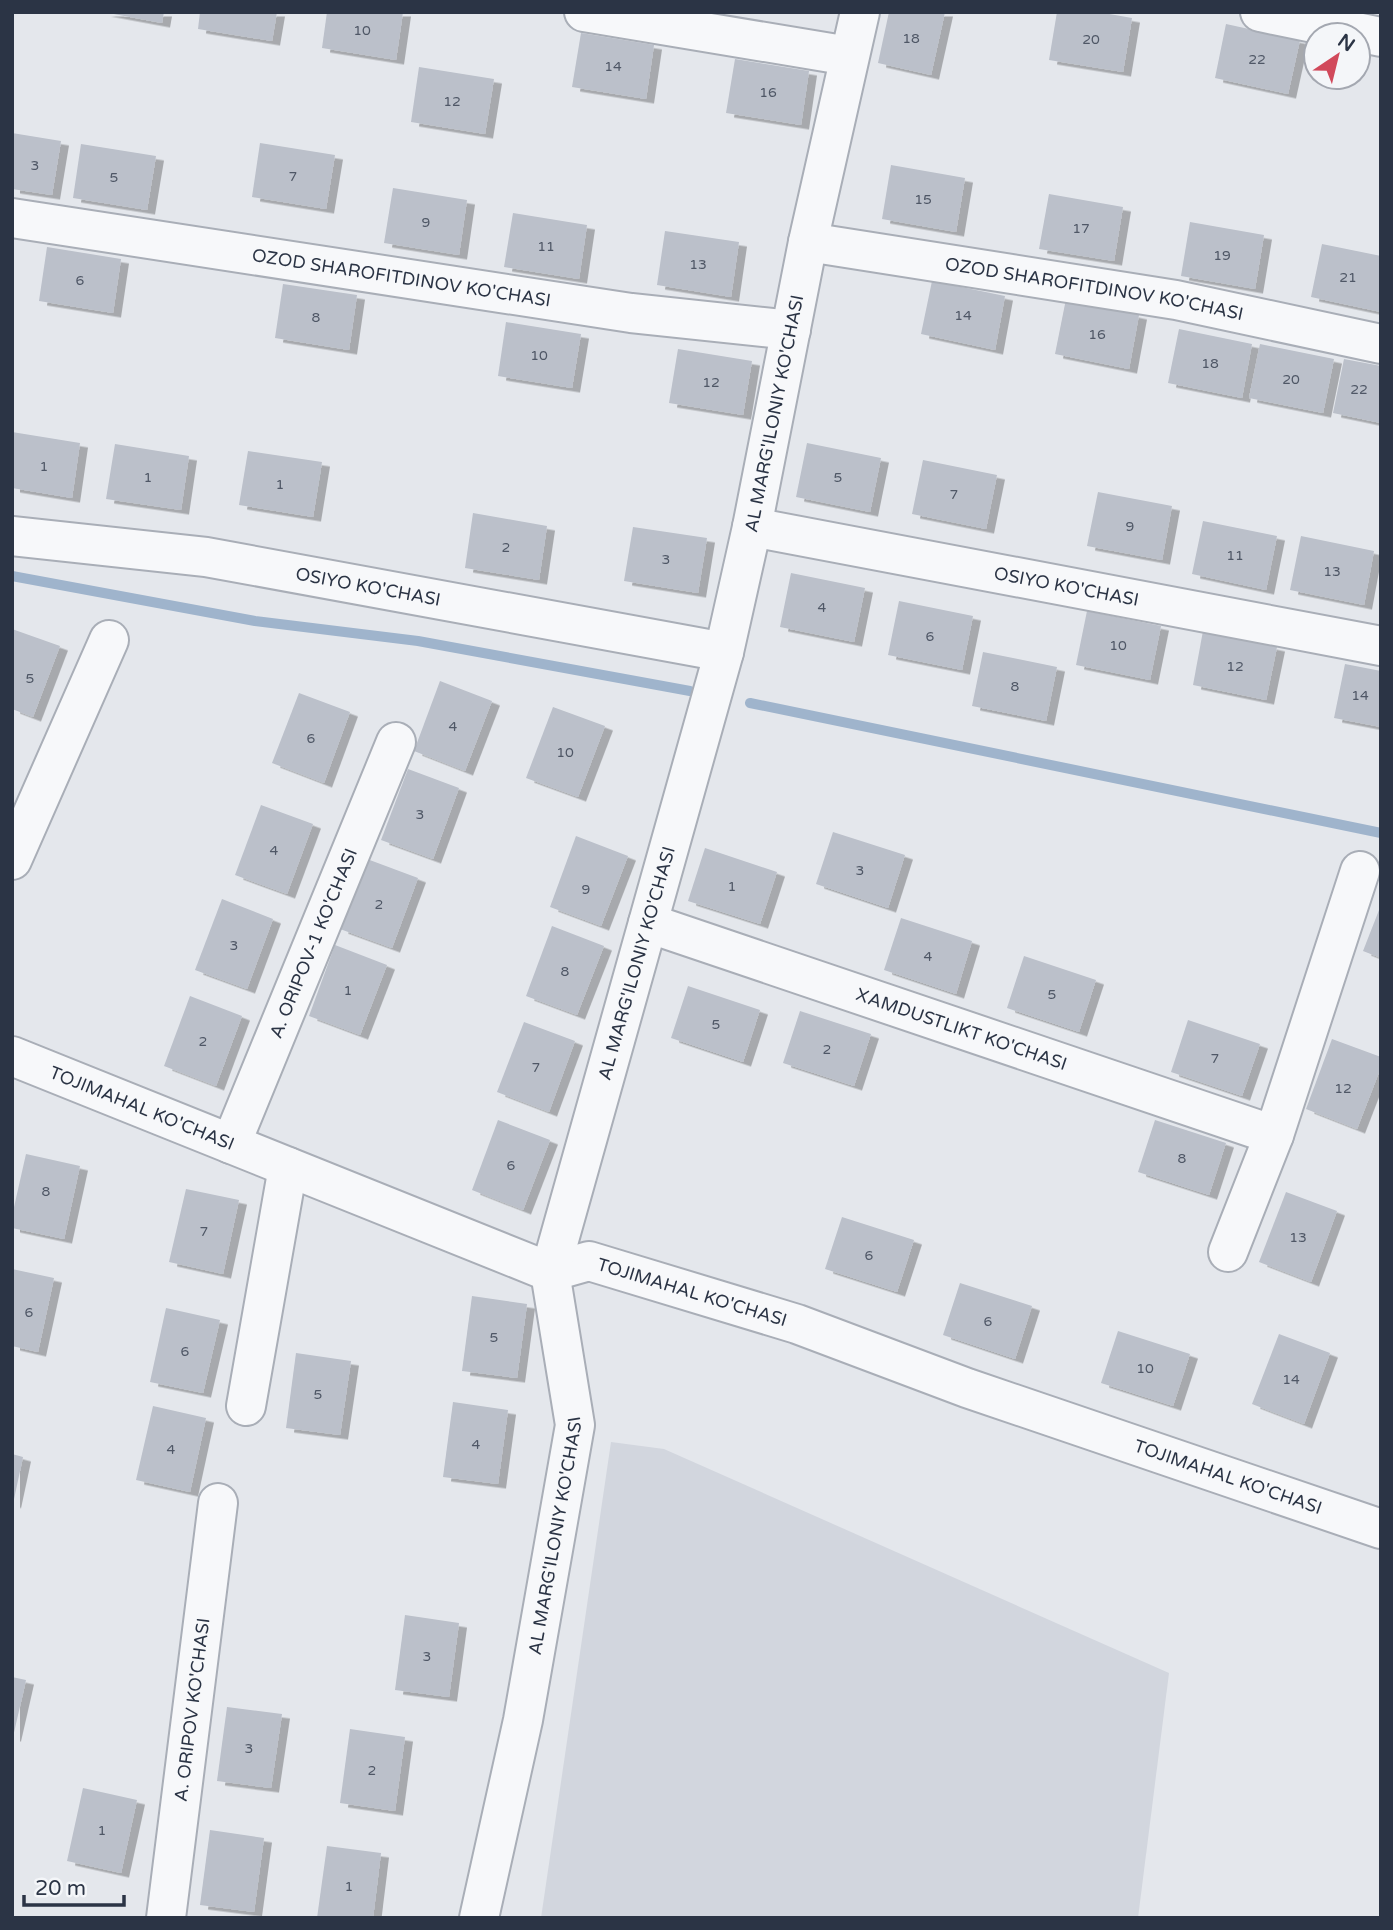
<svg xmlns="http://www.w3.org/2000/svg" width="1393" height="1930" font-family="'Varela Round',sans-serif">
	<defs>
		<filter id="shadow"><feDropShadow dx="8" dy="4.5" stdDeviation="0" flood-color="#0004"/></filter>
	</defs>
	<rect width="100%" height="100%" fill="#e4e7ec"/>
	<!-- built -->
	<polygon fill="#d2d6de" points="611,1442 664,1449 1169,1673 1138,1918 541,1918"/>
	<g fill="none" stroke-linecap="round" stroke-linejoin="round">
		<!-- stream -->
		<g stroke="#9fb4cc" stroke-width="10">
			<polyline points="12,576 255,621 418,641 690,691"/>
			<polyline points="750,703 1381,833"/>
		</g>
	</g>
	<!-- building -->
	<g fill="#bbc0ca" filter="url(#shadow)">
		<polygon points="103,12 164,12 162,23"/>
		<polygon points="200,12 277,12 272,41 198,29"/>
		<polygon points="327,12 403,12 396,60 322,48"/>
		<polygon points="889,12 945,12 931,75 878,63"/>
		<polygon points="1057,12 1098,12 1132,18 1123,72 1049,60"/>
		<polygon points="1226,24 1300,40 1288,94 1215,78"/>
		<polygon points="581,33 654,45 646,99 572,87"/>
		<polygon points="735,59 809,71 801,125 726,113"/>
		<polygon points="419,67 494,79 485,134 411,122"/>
		<polygon points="12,133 61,141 52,195 12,189"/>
		<polygon points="260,143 335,155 326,209 252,197"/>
		<polygon points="81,144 156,156 147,210 73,198"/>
		<polygon points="891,165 965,178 956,232 882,219"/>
		<polygon points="393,188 467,200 459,255 384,243"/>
		<polygon points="1049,194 1123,207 1114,261 1039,249"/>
		<polygon points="513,213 587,225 579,279 504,267"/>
		<polygon points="1190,222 1264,235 1255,289 1181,276"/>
		<polygon points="665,231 739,242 731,297 657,285"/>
		<polygon points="1322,244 1381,256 1381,312 1311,297"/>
		<polygon points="47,247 121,259 113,313 39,301"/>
		<polygon points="932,281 1005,296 995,350 921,334"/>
		<polygon points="283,284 357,295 349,350 275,338"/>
		<polygon points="1066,299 1139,315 1129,369 1055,354"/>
		<polygon points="506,322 581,334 572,388 498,376"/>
		<polygon points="1179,329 1252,344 1242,398 1168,383"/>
		<polygon points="1260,344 1334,359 1323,413 1249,398"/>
		<polygon points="678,349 752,361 743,415 669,403"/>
		<polygon points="1344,359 1381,366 1381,423 1333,413"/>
		<polygon points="12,432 80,443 72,498 12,488"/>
		<polygon points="807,443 881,458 870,512 796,497"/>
		<polygon points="115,444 189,456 181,510 106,499"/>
		<polygon points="248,451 322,462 313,517 239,505"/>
		<polygon points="923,460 997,475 986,529 912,514"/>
		<polygon points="1098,492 1172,506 1162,560 1087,546"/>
		<polygon points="473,513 547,526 539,580 465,568"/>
		<polygon points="1203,521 1277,536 1266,590 1192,574"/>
		<polygon points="633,527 707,538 698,593 624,581"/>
		<polygon points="1301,536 1374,551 1364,605 1290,590"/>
		<polygon points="791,573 865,588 854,642 780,627"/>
		<polygon points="899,601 973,616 962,670 888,655"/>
		<polygon points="1087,611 1161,626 1150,680 1076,665"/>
		<polygon points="12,629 60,646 33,717 12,709"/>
		<polygon points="1203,631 1277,647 1266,700 1193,685"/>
		<polygon points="983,652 1057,667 1046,721 972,706"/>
		<polygon points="1345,664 1381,671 1381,727 1334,718"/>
		<polygon points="440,681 492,701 465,771 414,751"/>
		<polygon points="299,693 350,712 324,783 272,763"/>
		<polygon points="553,707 605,726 578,797 526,778"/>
		<polygon points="408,769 459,788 433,859 381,840"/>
		<polygon points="261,805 313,824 287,894 235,875"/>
		<polygon points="833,832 905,855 888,908 816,884"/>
		<polygon points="576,836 628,856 601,926 550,907"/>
		<polygon points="705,848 777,872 760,924 688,901"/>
		<polygon points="367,859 418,878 392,948 340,929"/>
		<polygon points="222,899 273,919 247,989 195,970"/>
		<polygon points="1381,905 1381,958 1363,951"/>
		<polygon points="901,918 972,941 956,994 884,970"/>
		<polygon points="552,926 604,946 577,1015 526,996"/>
		<polygon points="335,945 387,965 360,1035 309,1016"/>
		<polygon points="1024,956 1096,980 1079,1032 1007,1008"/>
		<polygon points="688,986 760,1010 743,1062 671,1038"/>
		<polygon points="190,996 242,1016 216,1086 164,1066"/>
		<polygon points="800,1011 871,1034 854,1086 783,1063"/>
		<polygon points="1188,1020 1260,1044 1242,1096 1171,1072"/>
		<polygon points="524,1022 575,1041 549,1112 497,1092"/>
		<polygon points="1332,1039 1381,1057 1381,1067 1357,1129 1306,1109"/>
		<polygon points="498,1120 550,1140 523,1210 472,1190"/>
		<polygon points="1155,1120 1226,1143 1209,1195 1138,1172"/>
		<polygon points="26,1154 80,1166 64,1239 12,1228 12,1216"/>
		<polygon points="186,1189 239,1200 223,1274 169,1262"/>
		<polygon points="1286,1192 1337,1211 1311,1282 1259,1262"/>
		<polygon points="842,1217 914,1240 897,1292 825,1269"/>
		<polygon points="12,1269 54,1278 38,1352 12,1346"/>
		<polygon points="960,1283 1032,1306 1015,1359 943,1335"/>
		<polygon points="472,1296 527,1304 517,1378 462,1371"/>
		<polygon points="166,1308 220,1320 203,1393 150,1382"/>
		<polygon points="1118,1331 1190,1354 1173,1406 1101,1383"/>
		<polygon points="1279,1334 1330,1353 1304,1424 1252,1404"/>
		<polygon points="296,1353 351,1361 340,1435 286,1428"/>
		<polygon points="453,1402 508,1410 498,1484 443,1477"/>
		<polygon points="153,1406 206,1418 190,1492 136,1480"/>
		<polygon points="12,1454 23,1457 13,1504 12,1503"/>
		<polygon points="405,1615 459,1623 449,1697 395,1690"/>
		<polygon points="12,1677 26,1680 13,1737 12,1737"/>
		<polygon points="227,1707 282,1714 271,1788 217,1781"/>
		<polygon points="350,1729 405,1737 395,1811 340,1803"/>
		<polygon points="83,1788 137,1800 121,1873 67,1861"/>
		<polygon points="210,1830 264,1838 254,1912 200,1905"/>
		<polygon points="327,1846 381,1853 373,1918 317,1918"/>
	</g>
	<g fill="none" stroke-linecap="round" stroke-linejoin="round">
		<!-- minor casing -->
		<g stroke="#a9aeb7" stroke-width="42">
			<g id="minor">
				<polyline points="584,12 849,56"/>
				<polyline points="1260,12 1381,37"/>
				<path id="s1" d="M12,218L631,313L791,330"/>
				<path id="s2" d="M808,242L1176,300L1381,344"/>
				<path id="s3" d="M752,527L1381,646"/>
				<path id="s4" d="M12,536L206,557L724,652"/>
				<polyline points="12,860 109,640"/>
				<path id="s5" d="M648,923L1274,1135"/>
				<path id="s6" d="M12,1056L550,1272L589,1261L797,1324L967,1388L1381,1529"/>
				<path id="s7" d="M231,1144L396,742"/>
				<polyline points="1228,1252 1274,1135 1360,871"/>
				<polyline points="246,1406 288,1167"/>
				<path id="s8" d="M166,1918L218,1503"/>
				<path id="s9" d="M479,1918L523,1720L575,1425L550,1272L724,652L752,527L808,242L860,12"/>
			</g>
		</g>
		<!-- minor -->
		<use href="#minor" stroke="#f7f8fa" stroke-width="38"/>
	</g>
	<g text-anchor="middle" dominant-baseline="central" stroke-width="5" stroke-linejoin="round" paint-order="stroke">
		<!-- number labels -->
		<g font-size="14" fill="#4f5766">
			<text x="362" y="30">10</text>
			<text x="911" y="38">18</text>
			<text x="1091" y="39">20</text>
			<text x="1257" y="59">22</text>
			<text x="613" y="66">14</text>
			<text x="768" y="92">16</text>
			<text x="452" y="101">12</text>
			<text x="35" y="165">3</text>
			<text x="293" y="176">7</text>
			<text x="114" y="177">5</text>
			<text x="923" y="199">15</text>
			<text x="426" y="222">9</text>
			<text x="1081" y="228">17</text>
			<text x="546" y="246">11</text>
			<text x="1222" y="255">19</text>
			<text x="698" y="264">13</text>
			<text x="1348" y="277">21</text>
			<text x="80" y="280">6</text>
			<text x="963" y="315">14</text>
			<text x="316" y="317">8</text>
			<text x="1097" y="334">16</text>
			<text x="539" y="355">10</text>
			<text x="1210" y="363">18</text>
			<text x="1291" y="379">20</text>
			<text x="711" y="382">12</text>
			<text x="1359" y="389">22</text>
			<text x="44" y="466">1</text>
			<text x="148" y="477">1</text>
			<text x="838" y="477">5</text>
			<text x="280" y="484">1</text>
			<text x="954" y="494">7</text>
			<text x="1130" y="526">9</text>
			<text x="506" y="547">2</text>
			<text x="1235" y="555">11</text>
			<text x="666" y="559">3</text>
			<text x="1332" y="571">13</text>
			<text x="822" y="607">4</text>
			<text x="930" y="636">6</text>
			<text x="1118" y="645">10</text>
			<text x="1235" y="666">12</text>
			<text x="30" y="678">5</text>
			<text x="1015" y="686">8</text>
			<text x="1360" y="695">14</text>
			<text x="453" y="726">4</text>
			<text x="311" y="738">6</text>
			<text x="565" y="752">10</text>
			<text x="420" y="814">3</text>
			<text x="274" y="850">4</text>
			<text x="860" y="870">3</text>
			<text x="732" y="886">1</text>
			<text x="586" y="889">9</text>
			<text x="379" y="904">2</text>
			<text x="234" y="945">3</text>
			<text x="928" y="956">4</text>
			<text x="565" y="971">8</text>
			<text x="348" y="990">1</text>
			<text x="1052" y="994">5</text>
			<text x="716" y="1024">5</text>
			<text x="203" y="1041">2</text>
			<text x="827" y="1049">2</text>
			<text x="1215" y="1058">7</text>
			<text x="536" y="1067">7</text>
			<text x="1343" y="1088">12</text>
			<text x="1182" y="1158">8</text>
			<text x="511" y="1165">6</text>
			<text x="46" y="1191">8</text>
			<text x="204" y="1231">7</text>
			<text x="1298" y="1237">13</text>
			<text x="869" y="1255">6</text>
			<text x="29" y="1312">6</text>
			<text x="988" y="1321">6</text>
			<text x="494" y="1337">5</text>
			<text x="185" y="1351">6</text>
			<text x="1145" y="1368">10</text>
			<text x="1291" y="1379">14</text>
			<text x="318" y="1394">5</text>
			<text x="476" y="1444">4</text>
			<text x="171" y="1449">4</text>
			<text x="427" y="1656">3</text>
			<text x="249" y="1748">3</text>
			<text x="372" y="1770">2</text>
			<text x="102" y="1830">1</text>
			<text x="349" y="1886">1</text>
		</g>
		<!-- street labels -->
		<g font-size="18" fill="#2b3445" stroke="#f4f6f9">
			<text stroke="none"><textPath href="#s1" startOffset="394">OZOD SHAROFITDINOV KO'CHASI</textPath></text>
			<text stroke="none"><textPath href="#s2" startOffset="290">OZOD SHAROFITDINOV KO'CHASI</textPath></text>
			<text stroke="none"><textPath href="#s9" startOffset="1545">AL MARG'ILONIY KO'CHASI</textPath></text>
			<text stroke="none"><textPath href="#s3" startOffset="320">OSIYO KO'CHASI</textPath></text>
			<text stroke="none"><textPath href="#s4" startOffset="360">OSIYO KO'CHASI</textPath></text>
			<text stroke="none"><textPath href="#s7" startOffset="217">A. ORIPOV-1 KO'CHASI</textPath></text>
			<text stroke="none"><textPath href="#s9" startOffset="978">AL MARG'ILONIY KO'CHASI</textPath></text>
			<text stroke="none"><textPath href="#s5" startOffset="331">XAMDUSTLIKT KO'CHASI</textPath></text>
			<text stroke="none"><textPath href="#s6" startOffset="140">TOJIMAHAL KO'CHASI</textPath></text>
			<text stroke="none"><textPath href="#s6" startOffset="728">TOJIMAHAL KO'CHASI</textPath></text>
			<text stroke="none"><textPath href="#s6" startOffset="1295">TOJIMAHAL KO'CHASI</textPath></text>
			<text stroke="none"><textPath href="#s9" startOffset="390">AL MARG'ILONIY KO'CHASI</textPath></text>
			<text stroke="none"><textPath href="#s8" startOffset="210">A. ORIPOV KO'CHASI</textPath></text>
		</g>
	</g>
	<!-- border -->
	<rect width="1393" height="1930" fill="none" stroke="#2b3445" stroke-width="28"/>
	<!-- north arrow -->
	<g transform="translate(1337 56) rotate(35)"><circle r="33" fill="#f4f6f9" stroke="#a4a8b1" stroke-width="2"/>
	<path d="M0-5L12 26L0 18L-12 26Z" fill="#d1495b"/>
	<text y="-10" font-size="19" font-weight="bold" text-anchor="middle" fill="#2b3445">N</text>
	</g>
	<!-- scale -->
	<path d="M24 1895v10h100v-10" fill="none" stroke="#2b3445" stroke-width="3.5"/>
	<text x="35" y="1895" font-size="21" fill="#2b3445" stroke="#f4f6f9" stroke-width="5" paint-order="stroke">20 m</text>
</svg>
